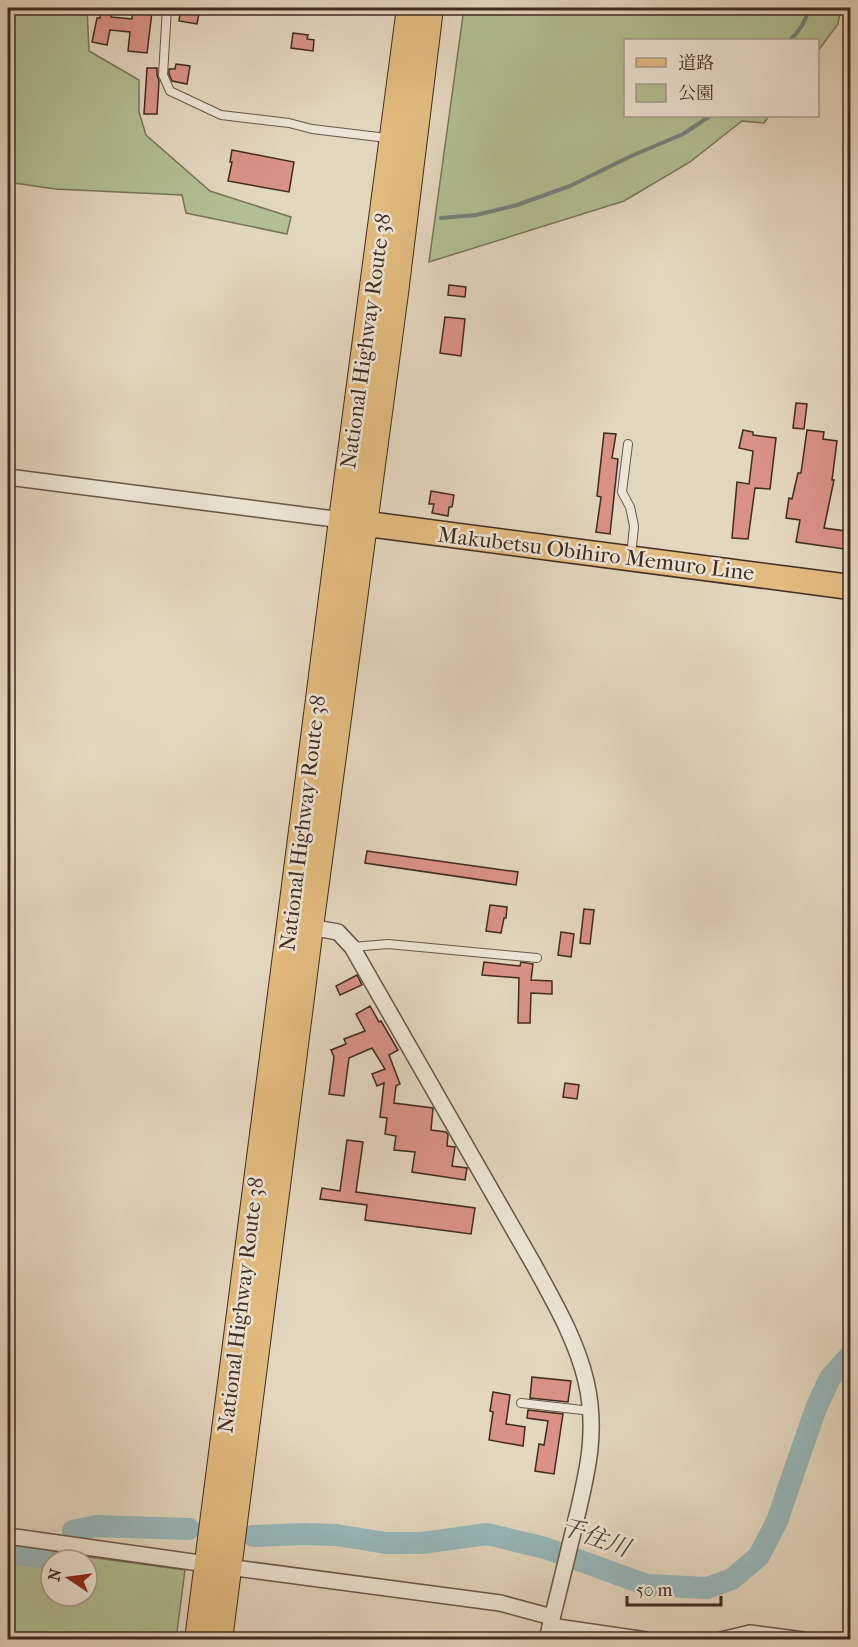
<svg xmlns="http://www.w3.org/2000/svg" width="858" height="1647" font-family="'IM FELL French Canon','Noto Serif JP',serif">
	<rect width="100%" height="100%" fill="#e3d6be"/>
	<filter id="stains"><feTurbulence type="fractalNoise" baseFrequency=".00333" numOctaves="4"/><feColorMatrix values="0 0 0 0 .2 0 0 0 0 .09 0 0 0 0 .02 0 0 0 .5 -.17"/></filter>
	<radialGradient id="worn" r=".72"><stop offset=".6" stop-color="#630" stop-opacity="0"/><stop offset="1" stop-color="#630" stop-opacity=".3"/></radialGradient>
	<!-- green -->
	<g fill="#b2be93" stroke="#78745a" stroke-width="1.5" fill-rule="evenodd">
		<polygon points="8,8 87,8 89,51 139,80 139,112 146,135 210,191 291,217 287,234 186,213 182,195 55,189 8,182"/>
		<polygon points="464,8 841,8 838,24 818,51 818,40 626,40 626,116 769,116 764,123 742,121 690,162 624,201 429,262"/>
		<path d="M8,1546L185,1570L176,1639H8ZM51,1560H87V1596H51Z"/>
	</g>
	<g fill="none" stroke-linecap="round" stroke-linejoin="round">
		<!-- stream -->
		<g stroke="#747f7c" stroke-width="4">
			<path d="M790,40C800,31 806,21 809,8"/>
			<polyline points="441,218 476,215 517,205 570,186 629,157 683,134 710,116"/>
		</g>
		<!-- river -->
		<g stroke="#97b7b9" stroke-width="22">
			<polyline points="73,1531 96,1526 189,1529"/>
			<polyline points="253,1536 304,1534 336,1535 386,1543 422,1543 487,1534 545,1548 647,1585 707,1588 732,1579 759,1556 777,1521 816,1408 830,1378 850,1356"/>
			<polyline points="8,1554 69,1560"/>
		</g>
	</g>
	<!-- building -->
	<g fill="#da9287" stroke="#3f2b20" stroke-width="1.5">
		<polygon points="101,8 112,8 111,17 132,19 133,10 152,12 147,53 128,51 130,32 110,30 107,45 92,42 97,18 100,18"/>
		<polygon points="181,8 200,8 197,24 179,21"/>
		<polygon points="293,33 308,35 307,39 314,40 313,51 291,48"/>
		<polygon points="176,64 190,66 187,84 172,81 169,74 169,69 175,69"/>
		<polygon points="147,68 157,68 157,75 159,81 157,114 144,114"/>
		<polygon points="232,150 294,162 289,192 228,181 232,162 230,162"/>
		<polygon points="449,285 466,287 465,297 448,295"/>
		<polygon points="445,317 465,319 461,356 440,353"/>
		<polygon points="796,403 807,404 804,429 793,428"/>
		<polygon points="743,430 753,432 753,435 776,438 770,489 755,488 748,539 732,538 737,482 749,484 753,451 739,448"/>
		<polygon points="807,430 824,432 823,439 837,441 832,480 834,480 824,528 846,531 844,549 796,542 800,520 786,518 789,498 792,499 798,473 801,473"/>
		<polygon points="604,433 616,434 612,458 618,459 610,534 596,532 601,497 597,496"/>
		<polygon points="431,491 454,495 452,507 449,507 448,516 432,513 434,504 429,504"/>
		<polygon points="367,851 518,872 516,885 365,863"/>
		<polygon points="490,905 507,907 506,918 504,918 501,933 486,931"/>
		<polygon points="584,909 594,910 590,944 580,943"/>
		<polygon points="561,932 574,934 571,957 558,955"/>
		<polygon points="484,962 520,966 521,962 533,964 531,980 552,981 552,994 531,993 530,1023 518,1023 519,978 482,975"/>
		<polygon points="357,975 362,985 340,995 336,986"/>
		<polygon points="370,1006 379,1022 381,1021 398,1050 389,1055 400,1084 396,1086 394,1103 433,1108 431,1130 446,1132 448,1135 447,1146 455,1147 452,1166 467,1168 465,1180 412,1172 415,1152 394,1150 396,1136 385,1134 387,1118 380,1117 384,1083 377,1086 372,1074 385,1069 372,1048 349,1058 344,1096 329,1094 334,1057 331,1050 346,1044 344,1039 365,1031 356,1014"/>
		<polygon points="565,1083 579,1085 577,1099 563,1097"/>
		<polygon points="347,1140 363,1142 356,1192 475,1208 471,1234 365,1220 367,1205 320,1199 322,1188 340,1191"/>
		<polygon points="532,1377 571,1381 568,1402 530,1398"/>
		<polygon points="493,1392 510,1395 506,1424 525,1427 523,1446 489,1440 493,1412 490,1411"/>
		<polygon points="528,1410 563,1414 554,1474 535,1471 539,1444 544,1445 548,1421 527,1418"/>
	</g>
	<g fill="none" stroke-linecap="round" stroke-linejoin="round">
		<!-- service casing -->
		<g stroke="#685648" stroke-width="10">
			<g id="service">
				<polyline points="167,8 163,75 170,91 221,115 289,123 312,129 387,138"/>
				<polyline points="628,444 622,492 630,507 634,526 631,557"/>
				<polyline points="352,947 388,944 537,958"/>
				<polyline points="521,1403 591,1411"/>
			</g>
		</g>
		<!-- minor casing -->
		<g stroke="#685648" stroke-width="18">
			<g id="minor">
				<polyline points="8,477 342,520"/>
				<path d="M304,926L338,932L352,947L534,1265C554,1302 576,1339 586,1381C598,1432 587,1474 575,1524C566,1563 556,1601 547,1640"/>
				<polyline points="8,1536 228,1567 500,1603 552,1617"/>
				<polyline points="550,1626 646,1640"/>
				<polyline points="721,1640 750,1633 803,1640"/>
			</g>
		</g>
		<!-- primary casing -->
		<g stroke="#3f2b20" stroke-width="27">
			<polyline id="primary" points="345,521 850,587"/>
		</g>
		<!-- trunk casing -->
		<g stroke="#3f2b20" stroke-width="28">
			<g id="trunk">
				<polyline points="198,1640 342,520 410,8"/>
				<polyline points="219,1640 310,927 395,293 430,8"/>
			</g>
		</g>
		<!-- service -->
		<use href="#service" stroke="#ede4d5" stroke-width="8"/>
		<!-- minor -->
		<use href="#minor" stroke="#ede4d5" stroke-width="15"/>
		<!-- primary -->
		<use href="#primary" stroke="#e2bb7f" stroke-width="24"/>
		<!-- trunk -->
		<use href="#trunk" stroke="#e2bb7f" stroke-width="26"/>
	</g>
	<g text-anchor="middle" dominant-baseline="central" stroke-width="5" stroke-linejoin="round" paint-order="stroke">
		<!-- street labels -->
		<g font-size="22" fill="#3f2b20" stroke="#ede4d5">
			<text transform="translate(366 341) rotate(-82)">National Highway Route 38</text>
			<text transform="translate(596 554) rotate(7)">Makubetsu Obihiro Memuro Line</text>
			<text transform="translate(303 823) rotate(-83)">National Highway Route 38</text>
			<text transform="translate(241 1305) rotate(-83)">National Highway Route 38</text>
		</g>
		<!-- water labels -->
		<g font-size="24" font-style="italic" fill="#51473f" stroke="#ede4d5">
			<text transform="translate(595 1537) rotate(20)">千住川</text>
		</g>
	</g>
	<!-- margin -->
	<rect width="858" height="1647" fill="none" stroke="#e3d6be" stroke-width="30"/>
	<rect x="9" y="9" width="840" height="1629" fill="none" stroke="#3f2b20" stroke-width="3"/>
	<rect x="15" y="15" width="828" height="1617" fill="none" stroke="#3f2b20" stroke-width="1.5"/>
	<!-- legend -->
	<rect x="624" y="39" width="195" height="78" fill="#ede4d5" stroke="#a79a8d" stroke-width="1.5"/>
	<rect x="636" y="58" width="30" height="9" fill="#e2bb7f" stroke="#a79a8d" stroke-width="1.5"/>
	<text x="678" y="69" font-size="18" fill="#3f2b20">道路</text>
	<rect x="636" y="84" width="30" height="18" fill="#b2be93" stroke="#a79a8d" stroke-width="1.5"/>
	<text x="678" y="99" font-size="18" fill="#3f2b20">公園</text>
	<!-- north arrow -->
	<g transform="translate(69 1578) rotate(283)"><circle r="28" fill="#ede4d5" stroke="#a79a8d" stroke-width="1.5"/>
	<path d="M0-4.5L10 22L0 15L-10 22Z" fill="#8f2418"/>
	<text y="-9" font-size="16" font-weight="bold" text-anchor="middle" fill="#3f2b20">N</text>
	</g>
	<!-- scale -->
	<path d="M627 1596v9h94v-9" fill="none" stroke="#3f2b20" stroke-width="3"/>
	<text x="636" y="1596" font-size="18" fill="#3f2b20" stroke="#ede4d5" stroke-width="4.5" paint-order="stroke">50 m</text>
	<rect width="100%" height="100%" filter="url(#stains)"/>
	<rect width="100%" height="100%" fill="url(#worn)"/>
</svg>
